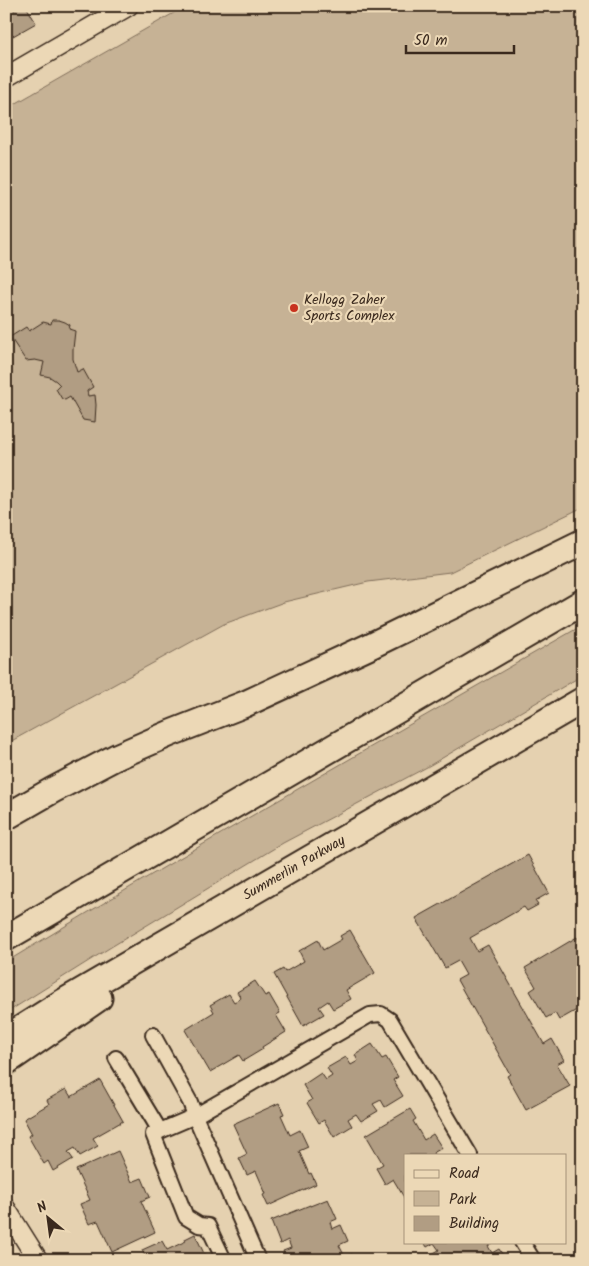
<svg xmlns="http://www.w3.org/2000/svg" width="589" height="1266" font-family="Kalam,sans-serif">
	<rect width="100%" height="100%" fill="#e5d1b0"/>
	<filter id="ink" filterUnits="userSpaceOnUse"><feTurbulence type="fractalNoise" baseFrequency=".02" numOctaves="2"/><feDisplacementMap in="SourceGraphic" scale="10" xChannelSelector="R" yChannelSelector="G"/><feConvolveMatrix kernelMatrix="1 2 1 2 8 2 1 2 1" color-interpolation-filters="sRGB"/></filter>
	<g filter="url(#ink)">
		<!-- green -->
		<g fill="#c6b295" stroke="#806e5a">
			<polygon points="186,6 583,6 583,507 450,572 368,582 284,602 224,624 6,744 6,109"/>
			<path d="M583,625V675L427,767L283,843L111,947L6,1013V962C196,846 390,736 583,625Z"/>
		</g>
		<!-- building -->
		<g fill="#b19d83" stroke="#3b2a1e">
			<polygon points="21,6 26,6 36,23 13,36 9,31 6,32 6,15"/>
			<polygon points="52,320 59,320 65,322 70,325 69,329 75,331 73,349 73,359 77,372 83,369 93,387 87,391 88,396 95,395 96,405 95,422 83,420 70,397 65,400 62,399 56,389 60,385 56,381 50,377 41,375 44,362 35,360 26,361 10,337 26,327 29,331 43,322 51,324"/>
			<polygon points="528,855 549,893 535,901 538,905 527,911 524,907 470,938 477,951 488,945 544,1044 552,1039 564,1060 557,1064 570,1086 526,1110 507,1076 510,1074 457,980 466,975 458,961 445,968 416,918"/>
			<polygon points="350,930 375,973 346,990 351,999 333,1009 328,1001 319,1007 324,1014 303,1026 274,974 283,969 285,972 304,961 299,951 318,940 323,950 342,939 340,936"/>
			<polygon points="577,937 583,947 583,996 577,999 582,1007 559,1020 555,1013 546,1018 530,991 536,987 525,968"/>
			<polygon points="255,981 265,996 269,994 280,1013 276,1015 286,1032 262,1047 263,1049 243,1061 239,1055 210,1072 185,1030 214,1012 210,1005 229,994 234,1002 241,998 237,992"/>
			<polygon points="372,1044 382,1059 386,1057 398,1077 393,1080 403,1096 385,1107 381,1100 373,1104 378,1111 361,1121 356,1114 348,1119 352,1126 334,1137 324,1120 319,1123 307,1103 312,1100 303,1085 321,1073 326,1080 332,1076 327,1068 346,1057 351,1065 358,1061 355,1055"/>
			<polygon points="100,1080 123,1121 93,1138 98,1146 80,1156 75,1148 68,1152 73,1159 53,1171 48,1161 44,1164 28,1136 32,1134 24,1119 49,1104 47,1100 66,1089 71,1097"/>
			<polygon points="279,1103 284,1114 281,1115 290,1135 300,1130 308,1147 299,1151 309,1174 311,1173 316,1184 268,1206 263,1195 266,1194 256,1171 247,1175 239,1158 247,1154 233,1124"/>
			<polygon points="410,1109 416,1119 413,1121 424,1140 433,1134 442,1148 433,1153 434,1155 405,1155 405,1199 393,1179 385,1184 376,1168 383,1164 366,1135"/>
			<polygon points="118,1151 132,1182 142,1178 150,1197 141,1201 155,1232 112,1252 98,1221 89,1224 80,1204 90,1200 76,1170"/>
			<polygon points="328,1199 337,1219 330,1222 332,1229 341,1225 348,1241 339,1245 345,1257 352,1254 355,1260 287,1260 283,1251 291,1248 288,1240 280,1244 271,1221 310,1205 310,1206"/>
			<polygon points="195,1234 207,1260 143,1260 146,1258 142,1250 162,1241 167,1250 186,1241 185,1239"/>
			<polygon points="424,1242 494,1242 488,1246 492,1253 499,1249 506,1260 433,1260 430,1255 439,1250 434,1243 427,1247"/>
		</g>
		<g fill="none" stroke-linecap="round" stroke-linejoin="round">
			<!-- street casing -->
			<g stroke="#3b2a1e" stroke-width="18">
				<g id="street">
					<polyline points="153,1035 190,1102 195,1116 153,1134 186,1217 199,1225 208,1226 224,1260"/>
					<polyline points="116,1058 160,1131"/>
					<polyline points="522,1242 533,1260"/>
					<polyline points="258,1260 195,1116 370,1015 381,1014 390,1020 470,1155"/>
				</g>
			</g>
			<!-- secondary casing -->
			<g stroke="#3b2a1e" stroke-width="22">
				<g id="secondary">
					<polyline points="6,77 128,6"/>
					<polyline points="6,1209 38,1260"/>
				</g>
			</g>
			<!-- highway casing -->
			<g stroke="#3b2a1e" stroke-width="29">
				<g id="highway">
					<polyline points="6,817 53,790 116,757 171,733 245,704 368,647 583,542"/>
					<polyline points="6,938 583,602"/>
					<polyline points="6,1038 63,1002 583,700"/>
					<polyline points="6,1062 99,998"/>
				</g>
			</g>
			<!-- street -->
			<use href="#street" stroke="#ecd8b6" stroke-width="14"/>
			<!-- secondary -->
			<use href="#secondary" stroke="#ecd8b6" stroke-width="19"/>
			<!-- highway -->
			<use href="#highway" stroke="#ecd8b6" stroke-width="25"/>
		</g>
	</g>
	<!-- markers -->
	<circle fill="#c8321e" stroke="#ecd8b6" stroke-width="2" cx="294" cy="308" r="5"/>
	<g text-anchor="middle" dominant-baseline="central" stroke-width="4.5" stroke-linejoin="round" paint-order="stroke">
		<!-- poi labels -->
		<g font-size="14" fill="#3b2a1e" stroke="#ecd8b6" text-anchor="start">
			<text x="304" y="300">Kellogg Zaher<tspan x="304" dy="16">Sports Complex</tspan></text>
		</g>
		<!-- street labels -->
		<g font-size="14" fill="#3b2a1e" stroke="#ecd8b6">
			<text transform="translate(294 868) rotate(-30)">Summerlin Parkway</text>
		</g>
	</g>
	<!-- margin -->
	<rect width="589" height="1266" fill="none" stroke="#ecd8b6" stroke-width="25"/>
	<rect x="12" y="12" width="564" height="1241" fill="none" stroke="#3b2a1e" stroke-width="2" filter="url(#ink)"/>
	<!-- legend -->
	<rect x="404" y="1154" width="162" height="90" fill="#ecd8b6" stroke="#a59279"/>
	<rect x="414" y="1170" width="25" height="8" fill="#ecd8b6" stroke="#a59279"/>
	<text x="449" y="1178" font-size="15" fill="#3b2a1e">Road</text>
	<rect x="414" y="1191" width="25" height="15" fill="#c6b295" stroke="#a59279"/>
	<text x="449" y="1204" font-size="15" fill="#3b2a1e">Park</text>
	<rect x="414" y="1216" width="25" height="15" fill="#b19d83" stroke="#a59279"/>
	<text x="449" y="1228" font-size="15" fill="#3b2a1e">Building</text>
	<!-- north arrow -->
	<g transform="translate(48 1218) rotate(331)" stroke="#ecd8b6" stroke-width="4" paint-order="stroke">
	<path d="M0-4L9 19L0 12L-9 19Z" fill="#3b2a1e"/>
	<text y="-8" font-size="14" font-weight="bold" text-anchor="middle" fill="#3b2a1e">N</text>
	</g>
	<!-- scale -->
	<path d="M406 45v8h108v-8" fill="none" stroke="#3b2a1e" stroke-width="2.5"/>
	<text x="414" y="45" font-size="15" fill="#3b2a1e" stroke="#ecd8b6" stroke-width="4" paint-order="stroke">50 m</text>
</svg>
